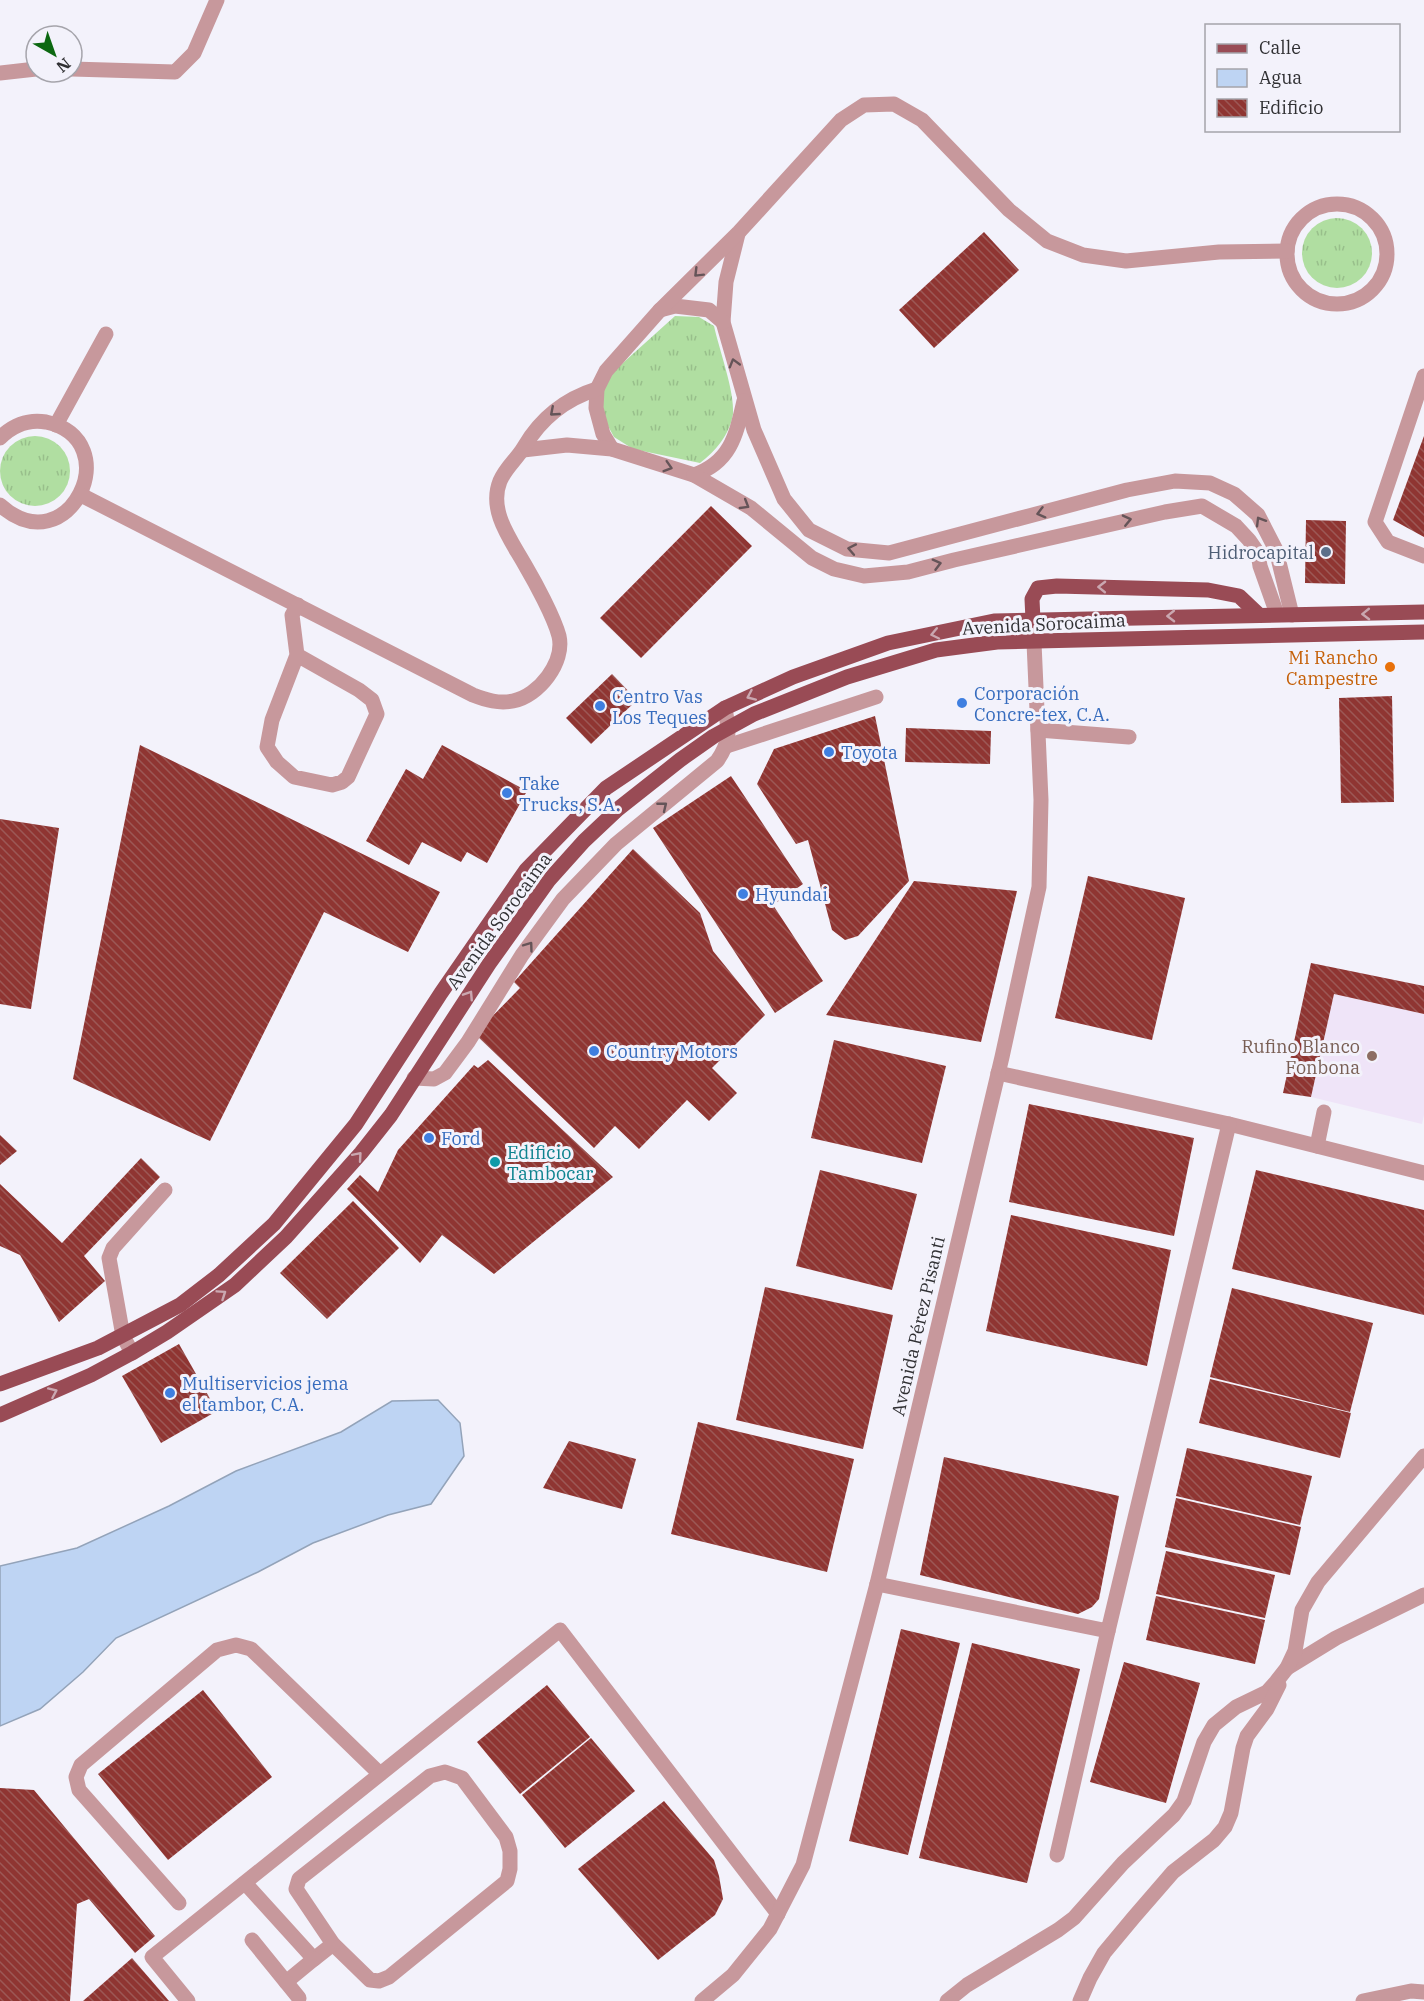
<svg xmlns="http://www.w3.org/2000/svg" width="1424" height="2001" font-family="'IBM Plex Serif',serif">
	<defs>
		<pattern id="grass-tufts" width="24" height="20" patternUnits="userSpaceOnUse" patternTransform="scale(1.5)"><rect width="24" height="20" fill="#b0dea1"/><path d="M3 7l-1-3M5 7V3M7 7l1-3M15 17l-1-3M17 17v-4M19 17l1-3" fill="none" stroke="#98bf8b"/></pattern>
		<pattern id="building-back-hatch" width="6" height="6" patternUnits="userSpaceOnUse" patternTransform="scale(1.5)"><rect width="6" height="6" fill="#8f3532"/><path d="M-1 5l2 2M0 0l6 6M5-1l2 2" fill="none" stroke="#9c5856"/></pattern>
	</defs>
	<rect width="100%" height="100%" fill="#f3f2fb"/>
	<!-- education -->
	<polygon fill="#efe4f8" points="1334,994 1424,1014 1424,1115 1422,1124 1311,1097"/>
	<!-- grass -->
	<g fill="url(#grass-tufts)">
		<circle cx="1337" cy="253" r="35"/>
		<path d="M675,316L699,317L714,326C719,349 735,392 733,414C730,434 715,452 700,463L633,449L614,437L602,415L600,393L614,371Z"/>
		<circle cx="35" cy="471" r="35"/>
	</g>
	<!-- water -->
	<polygon fill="#bed4f3" stroke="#93a3b9" stroke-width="1.5" points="438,1400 460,1423 464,1456 431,1504 388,1515 313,1543 258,1572 116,1638 83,1672 40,1709 0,1726 0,1566 77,1548 169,1506 236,1471 341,1432 392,1401"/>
	<!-- building -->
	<g fill="url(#building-back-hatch)">
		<polygon points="984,232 1019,270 934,348 899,310"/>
		<polygon points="1424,436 1424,537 1393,520"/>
		<polygon points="711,506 752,546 641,658 600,618"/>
		<polygon points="1306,520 1346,521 1345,584 1305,583"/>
		<polygon points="612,674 637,700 591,744 566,718"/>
		<polygon points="1392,696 1394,802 1341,803 1339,698"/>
		<polygon points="875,716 909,881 858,936 845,940 832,930 808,840 796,844 757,784 774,749"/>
		<polygon points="906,728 991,731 990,764 905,762"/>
		<polygon points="140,745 440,892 408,952 324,912 210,1141 73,1079"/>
		<polygon points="442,745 527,791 487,863 467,852 461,862 422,842 409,865 366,841 406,769 423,779"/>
		<polygon points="731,776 803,884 773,905 823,981 775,1013 653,828"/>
		<polygon points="0,819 59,828 31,1009 0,1004"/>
		<polygon points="633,849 700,913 713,951 765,1015 712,1068 737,1093 709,1121 687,1100 639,1149 615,1126 594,1148 475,1034 520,988 514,982"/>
		<polygon points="1088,876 1185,898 1152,1040 1055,1018"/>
		<polygon points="914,881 1017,891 981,1042 826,1015"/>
		<polygon points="1311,963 1424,986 1424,1014 1334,994 1311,1097 1283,1093"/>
		<polygon points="834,1040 946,1066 922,1163 811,1138"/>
		<polygon points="488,1060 613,1177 494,1274 442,1235 420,1263 347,1189 360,1175 378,1192 398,1150 474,1065 478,1068"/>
		<polygon points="1029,1104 1194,1138 1174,1236 1009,1202"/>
		<polygon points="0,1135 17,1151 0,1165"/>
		<polygon points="141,1158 160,1177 84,1256 105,1281 59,1322 20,1255 0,1246 0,1184 62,1243"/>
		<polygon points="820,1170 917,1194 892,1290 796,1266"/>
		<polygon points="1256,1170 1424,1210 1424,1315 1232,1269"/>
		<polygon points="353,1201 399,1248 327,1319 280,1273"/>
		<polygon points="1011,1215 1171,1250 1147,1366 986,1331"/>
		<polygon points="765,1287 893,1315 863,1449 736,1420"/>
		<polygon points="1232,1288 1373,1323 1350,1412 1210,1377"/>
		<polygon points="179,1344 217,1411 161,1443 122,1376"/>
		<polygon points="1210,1379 1351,1413 1340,1458 1199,1423"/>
		<polygon points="698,1422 854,1459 827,1572 671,1534"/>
		<polygon points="569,1441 636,1459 622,1509 543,1488"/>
		<polygon points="1187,1448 1312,1476 1300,1525 1176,1496"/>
		<polygon points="944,1457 1119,1496 1099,1599 1092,1607 1078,1614 920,1575"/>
		<polygon points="1176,1498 1301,1527 1290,1575 1165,1547"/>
		<polygon points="1166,1551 1275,1575 1265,1618 1156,1594"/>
		<polygon points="1156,1596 1265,1620 1255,1664 1146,1640"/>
		<polygon points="901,1629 960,1643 908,1855 849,1841"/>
		<polygon points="972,1643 1080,1669 1027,1883 919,1858"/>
		<polygon points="1124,1662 1200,1683 1166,1803 1090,1782"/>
		<polygon points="547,1685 590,1737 520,1794 477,1742"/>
		<polygon points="203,1690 272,1777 168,1860 98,1774"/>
		<polygon points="591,1738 635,1791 565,1848 522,1795"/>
		<polygon points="0,1788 34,1790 155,1936 135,1953 89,1899 77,1904 70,2001 0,2001"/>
		<polygon points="664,1801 714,1860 719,1876 723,1899 715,1915 658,1960 578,1869"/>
		<polygon points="132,1958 169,2001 83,2001"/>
	</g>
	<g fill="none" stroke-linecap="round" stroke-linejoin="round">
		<!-- minor -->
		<g stroke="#c7989c" stroke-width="15">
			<polyline points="72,69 175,72 194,53 217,0"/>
			<polyline points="0,73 36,69"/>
			<circle cx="1337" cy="254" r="50"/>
			<polyline points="738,234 726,282 723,322 754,430 784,499 809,530 847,549 889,553 1127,490 1175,481 1210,483 1234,494 1258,515 1276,550 1292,615"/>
			<polyline points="660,310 675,306 709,310 723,322"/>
			<polyline points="1424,376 1375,522 1388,542 1424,556"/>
			<polyline points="56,425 106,334"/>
			<path d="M0,438C12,426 28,419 46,422C129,440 69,567 0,505"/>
			<polyline points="612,449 603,434 596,408 597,389 606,371 660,310 739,232 841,120 864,105 894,104 922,120 1009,210 1047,241 1083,255 1126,261 1219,252 1287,251"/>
			<path d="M523,450L567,445L612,449L694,475C731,462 736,435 744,401"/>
			<polyline points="694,475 751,508 812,558 834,569 864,576 908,572 954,560 1165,512 1202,506 1236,526 1249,540 1258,553 1260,566 1277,614"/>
			<path d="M81,495L473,695C486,700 499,704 513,701C539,696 565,662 559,636C554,617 535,582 525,565C511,540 488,511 500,481C506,467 517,459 524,447C541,418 565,399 597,389"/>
			<polyline points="297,655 359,690 372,700 377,714 348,777 342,782 332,785 294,777 277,762 267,747 272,720 297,655 292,615 298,605"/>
			<polyline points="1038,730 1129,737"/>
			<polyline points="727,746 876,697"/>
			<polyline points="998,1073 1229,1124 1424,1173"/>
			<path d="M414,1078L434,1079L445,1073L468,1042L522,955L563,899L616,844L717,761C731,741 729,731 725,708"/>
			<polyline points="1317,1146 1324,1112"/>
			<polyline points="132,1353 123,1336 109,1258 113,1248 165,1190"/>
			<polyline points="877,1584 1108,1631 1229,1124"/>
			<polyline points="1287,1668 1336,1638 1424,1595"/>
			<polygon points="445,1772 462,1778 506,1837 510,1851 510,1869 507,1881 389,1977 379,1981 370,1980 333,1944 296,1889 299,1879 430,1776"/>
			<polyline points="1057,1855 1108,1631"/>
			<polyline points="245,1883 314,1959 333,1944"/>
			<polyline points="179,1903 79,1790 76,1777 81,1765 217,1650 236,1645 251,1649 380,1774"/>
			<polyline points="252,1940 286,1982 314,1959"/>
			<polyline points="286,1982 299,1998"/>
			<polyline points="188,2001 152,1957 560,1630 778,1914"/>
			<polyline points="702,2001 733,1975 770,1929 803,1865 877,1584 1002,1057 1039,887 1041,800 1033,620"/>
			<polyline points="947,2001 967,1985 1058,1930 1074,1918 1123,1863 1174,1815 1184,1801 1204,1742 1214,1725 1236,1707 1267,1692 1276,1682 1287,1668 1295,1651 1302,1610 1318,1582 1424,1456"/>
			<polyline points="1080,2001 1090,1978 1104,1953 1134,1917 1173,1872 1214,1840 1225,1827 1231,1813 1243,1748 1247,1736 1267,1709 1279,1685"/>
			<polyline points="1363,2001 1411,1991 1424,1992"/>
		</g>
		<!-- major -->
		<g stroke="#994b55" stroke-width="15">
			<polyline points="1033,620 1032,599 1038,588 1057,586 1208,590 1239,596 1258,614"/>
			<polyline points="0,1384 98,1348 180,1305 219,1275 274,1224 356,1124 441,993 526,870 606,788 725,708 793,677 888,643 994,621 1424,612"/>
			<polyline points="0,1415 91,1375 132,1353 167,1332 235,1285 286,1237 361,1153 391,1115 489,964 549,880 584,841 618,809 680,760 714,736 754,714 847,677 936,650 997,642 1424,632"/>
		</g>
	</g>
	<!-- one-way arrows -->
	<defs><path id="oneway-chevron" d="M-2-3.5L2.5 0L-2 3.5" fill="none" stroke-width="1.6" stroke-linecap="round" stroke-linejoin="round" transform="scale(1.5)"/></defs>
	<g stroke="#655458">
		<use href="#oneway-chevron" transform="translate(698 273) rotate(135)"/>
		<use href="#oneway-chevron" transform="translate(734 363) rotate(-106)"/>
		<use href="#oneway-chevron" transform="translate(554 412) rotate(139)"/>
		<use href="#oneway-chevron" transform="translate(668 467) rotate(17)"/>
		<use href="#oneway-chevron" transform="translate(745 505) rotate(31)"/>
		<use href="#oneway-chevron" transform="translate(1041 513) rotate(165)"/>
		<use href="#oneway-chevron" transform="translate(1127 520) rotate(-13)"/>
		<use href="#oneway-chevron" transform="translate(1260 521) rotate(-121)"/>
		<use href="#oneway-chevron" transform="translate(852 549) rotate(-169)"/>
		<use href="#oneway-chevron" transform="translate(937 564) rotate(-15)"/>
		<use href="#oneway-chevron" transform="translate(663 806) rotate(-39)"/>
		<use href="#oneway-chevron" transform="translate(529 946) rotate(-54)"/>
	</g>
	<g stroke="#caa7b0">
		<use href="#oneway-chevron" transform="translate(1102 587) rotate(-179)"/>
		<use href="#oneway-chevron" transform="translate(1366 614) rotate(179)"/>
		<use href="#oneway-chevron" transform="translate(1171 616) rotate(179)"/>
		<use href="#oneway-chevron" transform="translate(935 634) rotate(168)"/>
		<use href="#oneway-chevron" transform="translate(751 696) rotate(156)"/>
		<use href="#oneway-chevron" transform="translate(469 995) rotate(-57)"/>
		<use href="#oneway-chevron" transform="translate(358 1156) rotate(-49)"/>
		<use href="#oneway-chevron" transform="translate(222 1294) rotate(-34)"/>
		<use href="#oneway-chevron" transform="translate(53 1392) rotate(-24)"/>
	</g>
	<!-- markers -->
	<circle fill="#5c6f8a" stroke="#f3f2fb" stroke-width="2" cx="1326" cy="552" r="6"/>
	<circle fill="#e8710a" stroke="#f3f2fb" stroke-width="2" cx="1390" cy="667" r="6"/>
	<g fill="#3f7fe0" stroke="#f3f2fb" stroke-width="2">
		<circle cx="962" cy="703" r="6"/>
		<circle cx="600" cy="706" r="6"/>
		<circle cx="829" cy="752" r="6"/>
		<circle cx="507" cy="793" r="6"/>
		<circle cx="743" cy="894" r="6"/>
		<circle cx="594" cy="1051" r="6"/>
		<circle cx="429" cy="1138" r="6"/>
		<circle cx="170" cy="1393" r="6"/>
	</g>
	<circle fill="#8d6e63" stroke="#f3f2fb" stroke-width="2" cx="1372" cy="1056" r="6"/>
	<circle fill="#0f9aa8" stroke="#f3f2fb" stroke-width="2" cx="495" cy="1162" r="6"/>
	<g text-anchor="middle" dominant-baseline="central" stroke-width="6" stroke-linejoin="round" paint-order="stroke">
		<!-- service labels -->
		<g font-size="18" fill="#4e5e75" stroke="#f3f2fb" text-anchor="end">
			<text x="1314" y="552">Hidrocapital</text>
		</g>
		<!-- street labels -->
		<g font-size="18" fill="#303033" stroke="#f3f2fb">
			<text transform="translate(1044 624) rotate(-3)">Avenida Sorocaima</text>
			<text transform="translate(499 921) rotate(-54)">Avenida Sorocaima</text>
			<text transform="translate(918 1326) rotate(-77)">Avenida Pérez Pisanti</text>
		</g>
		<!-- food labels -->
		<g font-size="18" fill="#c56008" stroke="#f3f2fb" text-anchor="end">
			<text x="1378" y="657">Mi Rancho<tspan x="1378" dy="21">Campestre</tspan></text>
		</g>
		<!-- shop labels -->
		<g font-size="18" fill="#366cbe" stroke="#f3f2fb" text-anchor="start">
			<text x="974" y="693">Corporación<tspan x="974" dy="21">Concre-tex, C.A.</tspan></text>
			<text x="612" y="696">Centro Vas<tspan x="612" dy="21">Los Teques</tspan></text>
			<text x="841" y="752">Toyota</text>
			<text x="519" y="783">Take<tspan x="519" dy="21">Trucks, S.A.</tspan></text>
			<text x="755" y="894">Hyundai</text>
			<text x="606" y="1051">Country Motors</text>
			<text x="441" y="1138">Ford</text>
			<text x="182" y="1383">Multiservicios jema<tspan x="182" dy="21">el tambor, C.A.</tspan></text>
		</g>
		<!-- education labels -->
		<g font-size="18" fill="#785e54" stroke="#f3f2fb" text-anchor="end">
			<text x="1360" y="1046">Rufino Blanco<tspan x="1360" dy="21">Fonbona</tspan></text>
		</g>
		<!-- culture labels -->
		<g font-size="18" fill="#0d838f" stroke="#f3f2fb" text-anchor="start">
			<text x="507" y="1152">Edificio<tspan x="507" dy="21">Tambocar</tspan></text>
		</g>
	</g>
	<!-- legend -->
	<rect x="1205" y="24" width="195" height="108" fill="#f3f2fb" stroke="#a5a4ab" stroke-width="1.5"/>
	<rect x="1217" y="44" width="30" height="9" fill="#994b55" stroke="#a5a4ab" stroke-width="1.5"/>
	<text x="1259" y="54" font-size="18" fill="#303033">Calle</text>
	<rect x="1217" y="69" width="30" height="18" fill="#bed4f3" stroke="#a5a4ab" stroke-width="1.5"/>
	<text x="1259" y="84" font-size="18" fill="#303033">Agua</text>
	<rect x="1217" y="99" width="30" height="18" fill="url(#building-back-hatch)" stroke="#a5a4ab" stroke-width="1.5"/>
	<text x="1259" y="114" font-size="18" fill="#303033">Edificio</text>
	<!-- north arrow -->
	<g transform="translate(54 54) rotate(140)"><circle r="28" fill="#f3f2fb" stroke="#a5a4ab" stroke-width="1.5"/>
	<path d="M0-4.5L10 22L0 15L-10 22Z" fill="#0c6811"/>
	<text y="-9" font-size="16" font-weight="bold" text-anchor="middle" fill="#303033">N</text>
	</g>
</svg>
